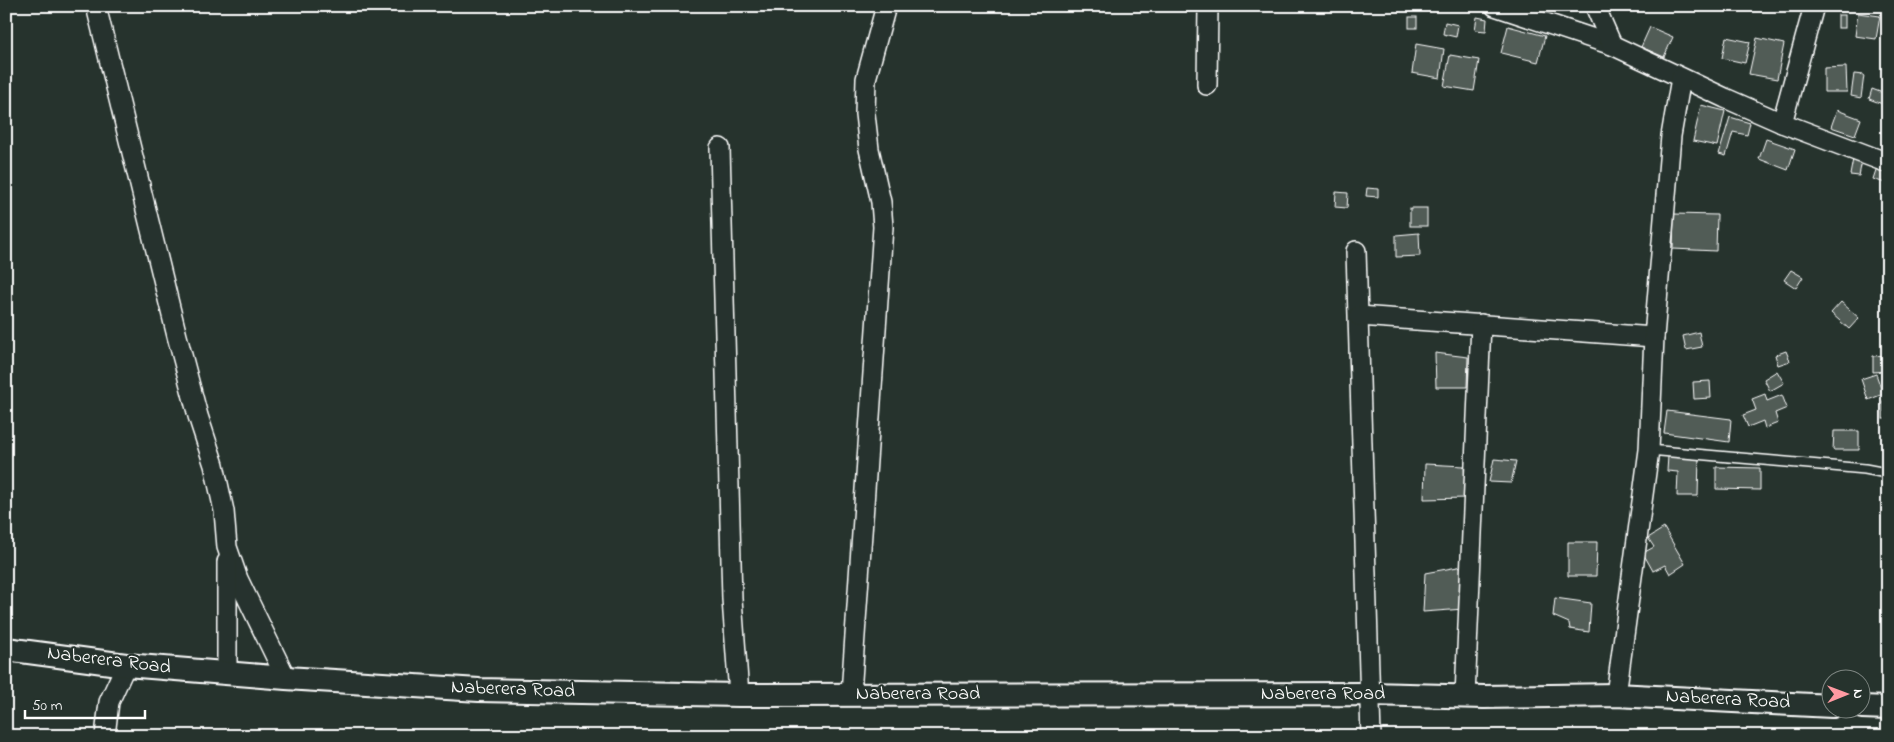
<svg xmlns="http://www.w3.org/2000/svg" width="1894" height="742" font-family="'Indie Flower',sans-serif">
	<rect width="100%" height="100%" fill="#26332d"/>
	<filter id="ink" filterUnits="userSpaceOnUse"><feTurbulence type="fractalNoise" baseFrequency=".02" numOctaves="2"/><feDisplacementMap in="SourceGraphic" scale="10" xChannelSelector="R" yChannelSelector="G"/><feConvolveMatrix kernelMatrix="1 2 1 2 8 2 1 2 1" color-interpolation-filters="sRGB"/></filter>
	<g filter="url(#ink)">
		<!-- building -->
		<g fill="#515c57" stroke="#fff">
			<polygon points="1858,13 1880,16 1876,39 1855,36"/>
			<rect x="1838" y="15" width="7" height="13"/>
			<rect x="1409" y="17" width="8" height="11"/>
			<polygon points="1477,17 1487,19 1486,31 1475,30"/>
			<polygon points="1445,22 1458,25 1456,37 1443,34"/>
			<polygon points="1508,26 1545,36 1538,62 1501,53"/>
			<polygon points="1650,27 1673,37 1664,57 1641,47"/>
			<polygon points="1726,37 1750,42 1745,63 1722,58"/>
			<polygon points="1757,38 1784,44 1777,79 1749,74"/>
			<polygon points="1416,44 1444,49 1440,78 1412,73"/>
			<polygon points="1450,55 1479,60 1474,91 1444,86"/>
			<polygon points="1846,67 1847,92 1824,92 1824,68"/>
			<polygon points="1854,74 1864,75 1861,98 1851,96"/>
			<polygon points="1872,89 1888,95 1888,106 1869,99"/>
			<polygon points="1701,105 1725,111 1717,146 1693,141"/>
			<polygon points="1837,110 1861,119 1855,135 1831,127"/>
			<polygon points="1730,117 1750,123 1747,135 1733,132 1726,156 1719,154"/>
			<polygon points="1766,139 1795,149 1788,170 1759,159"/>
			<polygon points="1853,159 1862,160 1859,176 1850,175"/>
			<polygon points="1878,164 1888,168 1888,184 1873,179"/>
			<polygon points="1367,188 1378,189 1378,197 1366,196"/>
			<polygon points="1336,192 1348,193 1347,208 1335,207"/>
			<rect x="1410" y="208" width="17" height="18"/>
			<polygon points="1674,214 1717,215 1716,251 1673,249"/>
			<polygon points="1419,233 1420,256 1396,257 1396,235"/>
			<polygon points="1791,270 1803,277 1796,288 1784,280"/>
			<polygon points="1841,302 1859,318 1849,329 1831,313"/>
			<polygon points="1699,332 1702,347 1686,350 1683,336"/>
			<polygon points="1786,351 1790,361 1778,365 1775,355"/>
			<polygon points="1435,353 1468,357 1467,387 1436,387"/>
			<polygon points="1888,355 1888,371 1873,372 1873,356"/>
			<polygon points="1777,371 1784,383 1770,391 1764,379"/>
			<polygon points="1876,374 1883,394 1868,400 1861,379"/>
			<polygon points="1710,381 1711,398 1694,399 1693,382"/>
			<polygon points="1765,394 1767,401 1782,395 1787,408 1775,413 1778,423 1765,428 1763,421 1748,427 1743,415 1756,410 1752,399"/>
			<rect x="1883" y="401" width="5" height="18"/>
			<polygon points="1667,411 1731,419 1729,442 1664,433"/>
			<polygon points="1834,431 1859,431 1859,450 1833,450"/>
			<polygon points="1668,456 1699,456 1698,496 1677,496 1678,472 1667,471"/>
			<polygon points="1494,459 1516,461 1511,483 1489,482"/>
			<polygon points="1425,464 1464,466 1466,498 1424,499"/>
			<polygon points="1716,467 1760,468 1760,490 1716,489"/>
			<polygon points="1664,528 1685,564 1670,574 1665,565 1653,571 1643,553 1654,547 1648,538"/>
			<polygon points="1568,542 1597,542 1596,576 1568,576"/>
			<polygon points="1463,566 1464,609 1423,612 1425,573"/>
			<polygon points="1555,598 1591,603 1589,632 1570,629 1569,623 1553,616"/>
		</g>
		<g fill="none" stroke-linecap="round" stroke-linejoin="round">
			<!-- service casing -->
			<g stroke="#fff" stroke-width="12">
				<polyline id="service" points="1649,450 1865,469 1881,472 1888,476"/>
			</g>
			<!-- minor casing -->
			<g stroke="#fff" stroke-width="22">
				<g id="minor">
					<polyline points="96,6 177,336 198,416 214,465 224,511 227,547 238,579 286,678"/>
					<polyline points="1495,6 1612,45 1725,98 1782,123 1888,163"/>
					<polyline points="1595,6 1612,45"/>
					<polyline points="1207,85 1208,6"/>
					<polyline points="1782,123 1814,6"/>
					<polyline points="720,148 732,599 739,695"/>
					<polyline points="1356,251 1371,736"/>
					<polyline points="1359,316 1654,337"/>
					<polyline points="227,673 227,562"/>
					<polyline points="851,694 883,227 881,202 869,149 865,114 866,79 886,6"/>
					<polyline points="1616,695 1649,450 1654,337 1671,136 1681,78"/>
					<polyline points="1465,696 1481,324"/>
					<polyline points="105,736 109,702 126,665"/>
				</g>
			</g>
			<!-- tertiary casing -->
			<g stroke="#fff" stroke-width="26">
				<g id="tertiary">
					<polyline points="6,649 126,665 286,678 479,690 739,695 1370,694 1484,697 1616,695 1832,706"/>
					<polyline points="1862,707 1888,708"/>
				</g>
			</g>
			<!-- service -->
			<use href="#service" stroke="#26332d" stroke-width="9"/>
			<!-- minor -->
			<use href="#minor" stroke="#26332d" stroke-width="19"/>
			<!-- tertiary -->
			<use href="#tertiary" stroke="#26332d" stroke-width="22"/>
		</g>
	</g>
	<g text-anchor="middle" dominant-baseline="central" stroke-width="4" stroke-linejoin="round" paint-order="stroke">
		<!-- street labels -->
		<g font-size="20" fill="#fff" stroke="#26332d">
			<text transform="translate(109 661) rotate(7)">Naberera Road</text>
			<text transform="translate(513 690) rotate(2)">Naberera Road</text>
			<text x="918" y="694">Naberera Road</text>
			<text x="1323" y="694">Naberera Road</text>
			<text transform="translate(1728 700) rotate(3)">Naberera Road</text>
		</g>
	</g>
	<!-- margin -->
	<rect width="1894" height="742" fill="none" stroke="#26332d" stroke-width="25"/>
	<rect x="12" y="12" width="1869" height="717" fill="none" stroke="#fff" stroke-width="2" filter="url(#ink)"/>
	<!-- north arrow -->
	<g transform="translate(1846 694) rotate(89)"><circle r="24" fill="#26332d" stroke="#7d8581"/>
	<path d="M0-4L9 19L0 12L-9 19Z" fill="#ff9aa2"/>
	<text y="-8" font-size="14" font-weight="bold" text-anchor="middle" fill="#ffffff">N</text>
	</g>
	<!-- scale -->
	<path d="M25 710v8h120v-8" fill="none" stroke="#ffffff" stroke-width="2.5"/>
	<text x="32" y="710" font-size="15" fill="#ffffff" stroke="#26332d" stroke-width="4" paint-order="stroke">50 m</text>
</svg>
